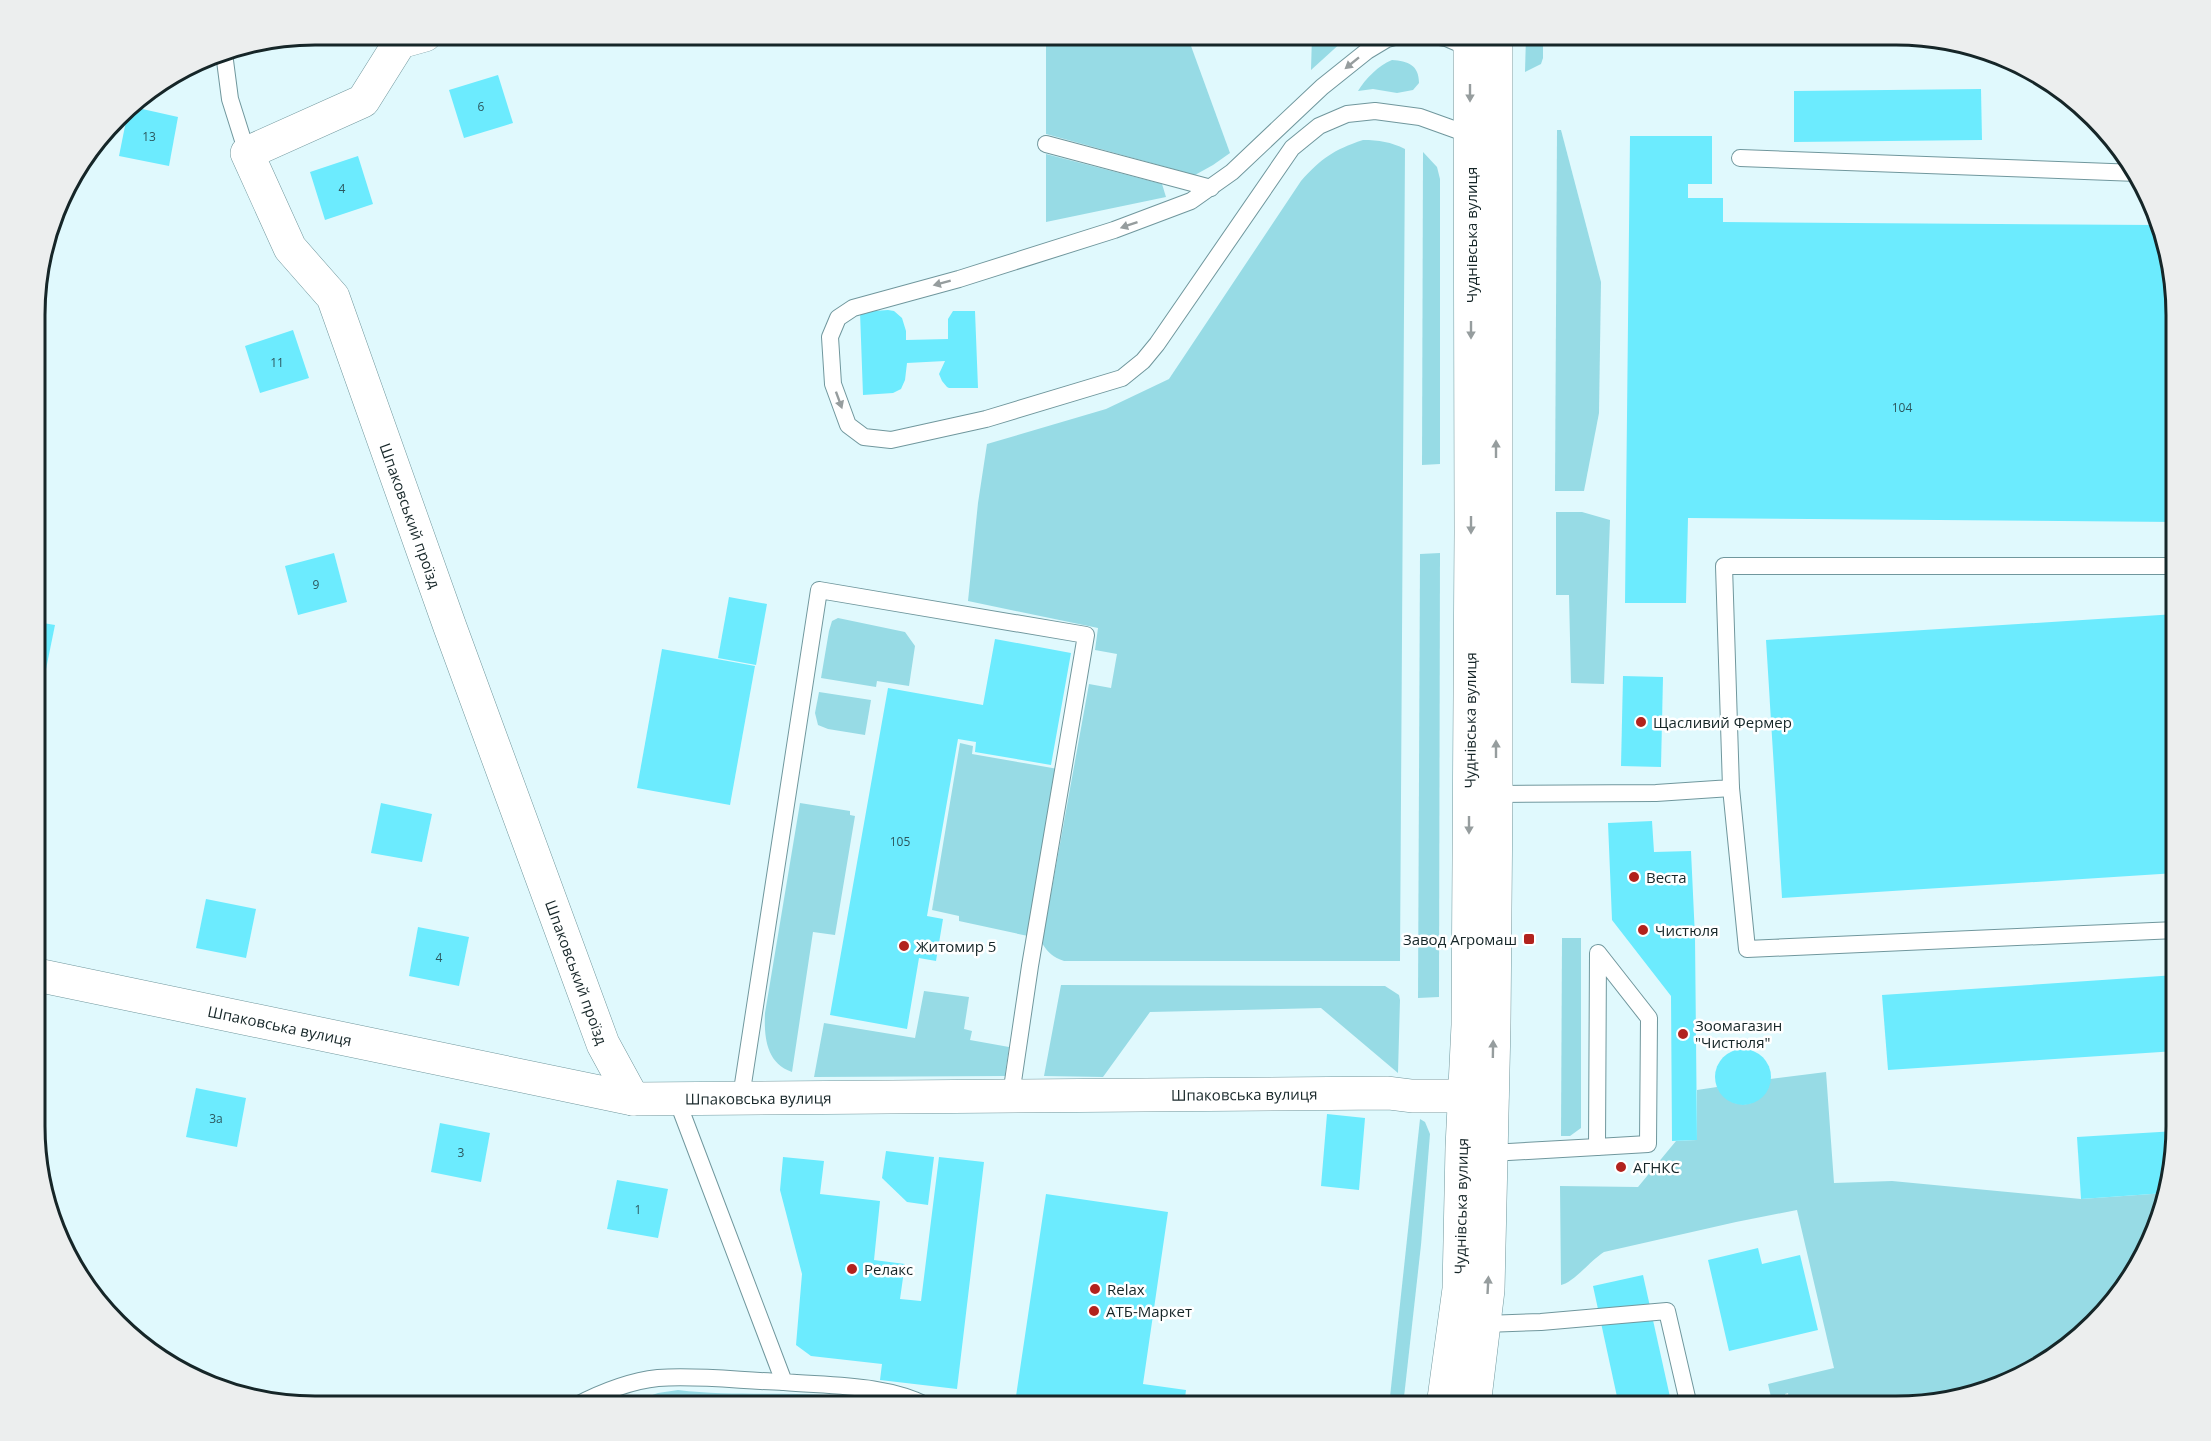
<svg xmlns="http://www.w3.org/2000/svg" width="2211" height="1441" font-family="'Open Sans',sans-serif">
	<rect width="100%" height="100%" fill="#e0f9fd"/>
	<!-- green -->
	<g fill="#97dbe5">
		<polygon points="1046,35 1187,35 1230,153 1213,165 1195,175 1046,134"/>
		<polygon points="1312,35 1353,35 1344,40 1311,70"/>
		<polygon points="1526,35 1543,35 1543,58 1541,64 1525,72"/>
		<path d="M1392,60C1408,61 1419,65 1419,83L1413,90L1397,93L1373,89L1358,91C1365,79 1379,65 1392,60Z"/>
		<polygon points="1557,130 1561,130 1601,282 1599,413 1584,491 1555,491"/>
		<path d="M1363,140C1379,140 1391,142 1405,149L1400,961H1064C1053,957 1048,953 1042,943L1089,684L1111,688L1117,654L1095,650L1098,628L968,601L978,503L987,444L1106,409L1169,379L1301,181C1322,158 1333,150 1363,140Z"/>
		<polygon points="1423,152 1437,167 1440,179 1440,464 1422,465"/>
		<polygon points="1046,154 1162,184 1166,197 1046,222"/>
		<polygon points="1582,512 1610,520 1604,684 1571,683 1569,595 1556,595 1556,512"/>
		<polygon points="1440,553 1439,997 1418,998 1420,554"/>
		<polygon points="838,618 905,632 915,646 909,686 877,681 876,687 821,678 829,631 832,621"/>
		<polygon points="819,692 871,700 865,735 828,729 818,725 815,713"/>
		<polygon points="960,743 973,746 972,754 1058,769 1028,936 959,921 959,916 932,910"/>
		<path d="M800,803L850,811V815L855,816L835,935L813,932L792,1072C766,1063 764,1037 765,1013Z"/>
		<polygon points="1562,938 1581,938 1581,1128 1570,1136 1561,1136"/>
		<polygon points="1061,985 1385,986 1399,995 1400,1000 1398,1073 1321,1008 1150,1012 1103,1077 1044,1076"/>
		<polygon points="924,991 969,997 964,1029 972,1031 970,1040 1009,1047 1005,1076 814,1077 824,1023 915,1038"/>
		<path d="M1826,1072L1834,1183L1892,1181L2081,1199L2166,1193L2162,1216L2129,1282L2036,1369L1914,1406H1790L1788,1393L1785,1394L1787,1406H1773L1768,1384L1834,1368L1797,1210L1736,1222L1604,1252C1591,1260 1573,1283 1561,1285L1560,1186L1638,1187L1676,1141L1697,1140V1090L1717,1087C1732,1114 1764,1108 1770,1079Z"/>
		<polygon points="1420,1119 1425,1122 1430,1134 1421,1245 1403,1406 1389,1406"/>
		<path d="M678,1390C752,1399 827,1386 900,1406H621L658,1393Z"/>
	</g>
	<!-- building -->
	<g fill="#6cebfe">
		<polygon points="775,35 802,35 801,41"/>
		<polygon points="498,75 513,123 464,138 449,90"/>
		<polygon points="1981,89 1982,140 1794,142 1794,91"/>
		<polygon points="129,106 178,117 169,166 119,156"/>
		<polygon points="1630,136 1712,136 1712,184 1688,184 1688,198 1723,198 1723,222 2154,225 2176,297 2176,522 1688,518 1686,603 1625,603"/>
		<polygon points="358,156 373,204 325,220 310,172"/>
		<polygon points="888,310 894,311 902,318 906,331 906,340 948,339 948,319 953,311 975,311 978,388 949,388 947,387 942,381 939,374 945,361 907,363 905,380 901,389 893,393 863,395 860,312"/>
		<polygon points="293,330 309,378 260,393 245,346"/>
		<polygon points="334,553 347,602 298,615 285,566"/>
		<polygon points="729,597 767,604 756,665 718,658"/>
		<polygon points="2176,614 2176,873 1782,898 1766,640"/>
		<polygon points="37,622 55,625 45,674 37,673"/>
		<polygon points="995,639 1071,653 1051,765 975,752 976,742 958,739 927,916 943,919 936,961 919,958 907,1029 830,1015 888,688 983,705"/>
		<polygon points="662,649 755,666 730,805 637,788"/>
		<polygon points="1623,676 1663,677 1661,767 1621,766"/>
		<polygon points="381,803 432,814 422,862 371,853"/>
		<polygon points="1652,821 1654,852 1691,851 1695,937 1697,1140 1672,1141 1671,996 1612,920 1608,823"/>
		<polygon points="206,899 256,909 246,958 196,948"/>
		<polygon points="418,927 469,937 459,986 409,976"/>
		<polygon points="2176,975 2176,1051 1888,1070 1882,995"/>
		<circle cx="1743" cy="1077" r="28"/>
		<polygon points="196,1088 246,1098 237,1147 186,1137"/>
		<polygon points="1327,1114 1365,1118 1359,1190 1321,1186"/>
		<polygon points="440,1123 490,1133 481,1182 431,1172"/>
		<polygon points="2176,1131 2176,1144 2166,1193 2081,1199 2077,1137"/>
		<polygon points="886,1151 934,1157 928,1205 907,1202 882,1178"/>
		<polygon points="783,1157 824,1161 820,1194 880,1201 874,1260 905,1264 900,1299 921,1301 939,1157 984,1162 957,1389 880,1380 882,1364 811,1356 796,1345 802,1274 780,1190"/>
		<polygon points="617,1180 668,1189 658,1238 607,1229"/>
		<polygon points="1046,1194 1168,1212 1143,1384 1186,1390 1184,1406 1034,1406 1015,1403"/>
		<polygon points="1758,1248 1762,1264 1800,1255 1818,1330 1729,1351 1708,1260"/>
		<polygon points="1643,1275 1672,1406 1619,1406 1593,1286"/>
	</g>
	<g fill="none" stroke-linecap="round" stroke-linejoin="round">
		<!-- service casing -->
		<g stroke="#70979d" stroke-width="18">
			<g id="service">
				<polyline points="1402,35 1387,39 1367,51 1322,87 1232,172 1191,201 1114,230 959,279 853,308 838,318 830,337 833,384 848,425 864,437 891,440 986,419 1122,378 1143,361 1157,344 1292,148 1319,126 1347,114 1375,111 1420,117 1473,136"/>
				<polyline points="1428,35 1446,38 1474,50"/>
				<polyline points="224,53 230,99 247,153"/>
				<polyline points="1046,144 1211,188"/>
				<polyline points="1740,158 2137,173"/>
				<polyline points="1731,788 1747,949 2176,930"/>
				<polyline points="1496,794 1656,793 1731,788 1724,566 2176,566"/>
				<polygon points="1598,953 1649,1018 1648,1144 1597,1147"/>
				<polyline points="741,1097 819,590 1086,635 1030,966 1011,1095"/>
				<path d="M677,1100L784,1382C831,1386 886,1384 928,1406"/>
				<polyline points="1491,1153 1597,1147"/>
				<polyline points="1485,1324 1541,1322 1667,1311 1689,1406"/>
				<path d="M575,1406C600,1393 629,1381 658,1378C700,1375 743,1381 784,1382"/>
			</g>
		</g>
		<!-- minor casing -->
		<g stroke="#70979d" stroke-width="34">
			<g id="minor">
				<path id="s1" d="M425,35L400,42L363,101L247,153L290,248L333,297L450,627L603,1044L633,1099"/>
				<path id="s2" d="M37,975L633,1099L1388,1093L1412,1096H1492"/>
			</g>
		</g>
		<!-- primary casing -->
		<g stroke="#70979d" stroke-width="34">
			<g id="primary">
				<path id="s3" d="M1443,1406L1459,1289L1462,1147L1468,1025L1471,532L1470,35"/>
				<polyline points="1474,1406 1488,1290 1494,1025 1496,794 1496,35"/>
			</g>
		</g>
		<!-- service -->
		<use href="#service" stroke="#fff" stroke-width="16"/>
		<!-- minor -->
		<use href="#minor" stroke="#fff" stroke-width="33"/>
		<!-- primary -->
		<use href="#primary" stroke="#fff" stroke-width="33"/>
	</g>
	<!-- one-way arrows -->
	<defs><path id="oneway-solid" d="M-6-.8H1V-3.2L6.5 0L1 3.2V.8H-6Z" transform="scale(1.5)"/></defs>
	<g fill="#969d9e">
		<use href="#oneway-solid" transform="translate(1352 63) rotate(141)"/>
		<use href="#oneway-solid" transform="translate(1470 93) rotate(90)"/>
		<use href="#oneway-solid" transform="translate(1129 225) rotate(161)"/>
		<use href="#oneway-solid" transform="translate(942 283) rotate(165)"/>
		<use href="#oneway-solid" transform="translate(1471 330) rotate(90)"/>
		<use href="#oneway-solid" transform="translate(839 400) rotate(70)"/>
		<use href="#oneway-solid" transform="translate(1496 449) rotate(-90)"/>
		<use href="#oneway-solid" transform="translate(1471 525) rotate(90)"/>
		<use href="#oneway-solid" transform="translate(1496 749) rotate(-90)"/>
		<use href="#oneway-solid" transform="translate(1469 825) rotate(90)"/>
		<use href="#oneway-solid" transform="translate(1493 1049) rotate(-89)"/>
		<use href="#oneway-solid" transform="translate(1488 1285) rotate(-87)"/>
	</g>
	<!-- markers -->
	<g fill="#b2221d" stroke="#fff" stroke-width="2">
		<circle cx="1641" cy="722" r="6"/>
		<circle cx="1634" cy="877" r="6"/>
		<circle cx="1643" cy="930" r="6"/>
		<rect x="1523" y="933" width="12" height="12" rx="3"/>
		<circle cx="904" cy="946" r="6"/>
		<circle cx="1683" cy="1034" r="6"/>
		<circle cx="1621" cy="1167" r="6"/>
		<circle cx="852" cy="1269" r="6"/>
		<circle cx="1095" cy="1289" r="6"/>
		<circle cx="1094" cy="1311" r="6"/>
	</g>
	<g text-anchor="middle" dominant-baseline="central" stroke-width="5" stroke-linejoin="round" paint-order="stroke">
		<!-- number labels -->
		<g font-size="12" fill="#2c575e">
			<text x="481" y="106">6</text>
			<text x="149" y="136">13</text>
			<text x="342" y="188">4</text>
			<text x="277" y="362">11</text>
			<text x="1902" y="407">104</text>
			<text x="316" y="584">9</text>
			<text x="900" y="841">105</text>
			<text x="439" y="957">4</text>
			<text x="216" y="1118">3а</text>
			<text x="461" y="1152">3</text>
			<text x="638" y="1209">1</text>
		</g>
		<!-- street labels -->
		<g font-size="15" fill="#162628" stroke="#fff">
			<text transform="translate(1471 235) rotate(-90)">Чуднівська вулиця</text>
			<text stroke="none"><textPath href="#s1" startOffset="624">Шпаковський проїзд</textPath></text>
			<text stroke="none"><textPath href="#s3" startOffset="687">Чуднівська вулиця</textPath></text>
			<text stroke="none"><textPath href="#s1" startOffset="1110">Шпаковський проїзд</textPath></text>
			<text stroke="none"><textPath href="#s2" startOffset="248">Шпаковська вулиця</textPath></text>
			<text stroke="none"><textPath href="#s2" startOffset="1220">Шпаковська вулиця</textPath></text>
			<text stroke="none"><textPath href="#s2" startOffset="734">Шпаковська вулиця</textPath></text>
			<text stroke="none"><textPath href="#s3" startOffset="201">Чуднівська вулиця</textPath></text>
		</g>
		<!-- poi labels -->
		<g font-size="15" fill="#162628" stroke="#fff" text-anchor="start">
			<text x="1653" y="722">Щасливий Фермер</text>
			<text x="1646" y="877">Веста</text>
			<text x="1655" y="930">Чистюля</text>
			<text x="1517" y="939" text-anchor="end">Завод Агромаш</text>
			<text x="916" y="946">Житомир 5</text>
			<text x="1695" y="1025">Зоомагазин<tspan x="1695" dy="17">"Чистюля"</tspan></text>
			<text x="1633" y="1167">АГНКС</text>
			<text x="864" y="1269">Релакс</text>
			<text x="1107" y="1289">Relax</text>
			<text x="1106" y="1311">АТБ-Маркет</text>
		</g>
	</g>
	<!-- crop -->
	<path d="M0 0H2211V1441H0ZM315 45H1896A270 270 0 0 1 2166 315V1126A270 270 0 0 1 1896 1396H315A270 270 0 0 1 45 1126V315A270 270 0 0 1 315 45Z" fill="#eceeee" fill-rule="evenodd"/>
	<path fill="none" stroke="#162628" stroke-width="3" d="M315 45H1896A270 270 0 0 1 2166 315V1126A270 270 0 0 1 1896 1396H315A270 270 0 0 1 45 1126V315A270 270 0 0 1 315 45Z"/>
</svg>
